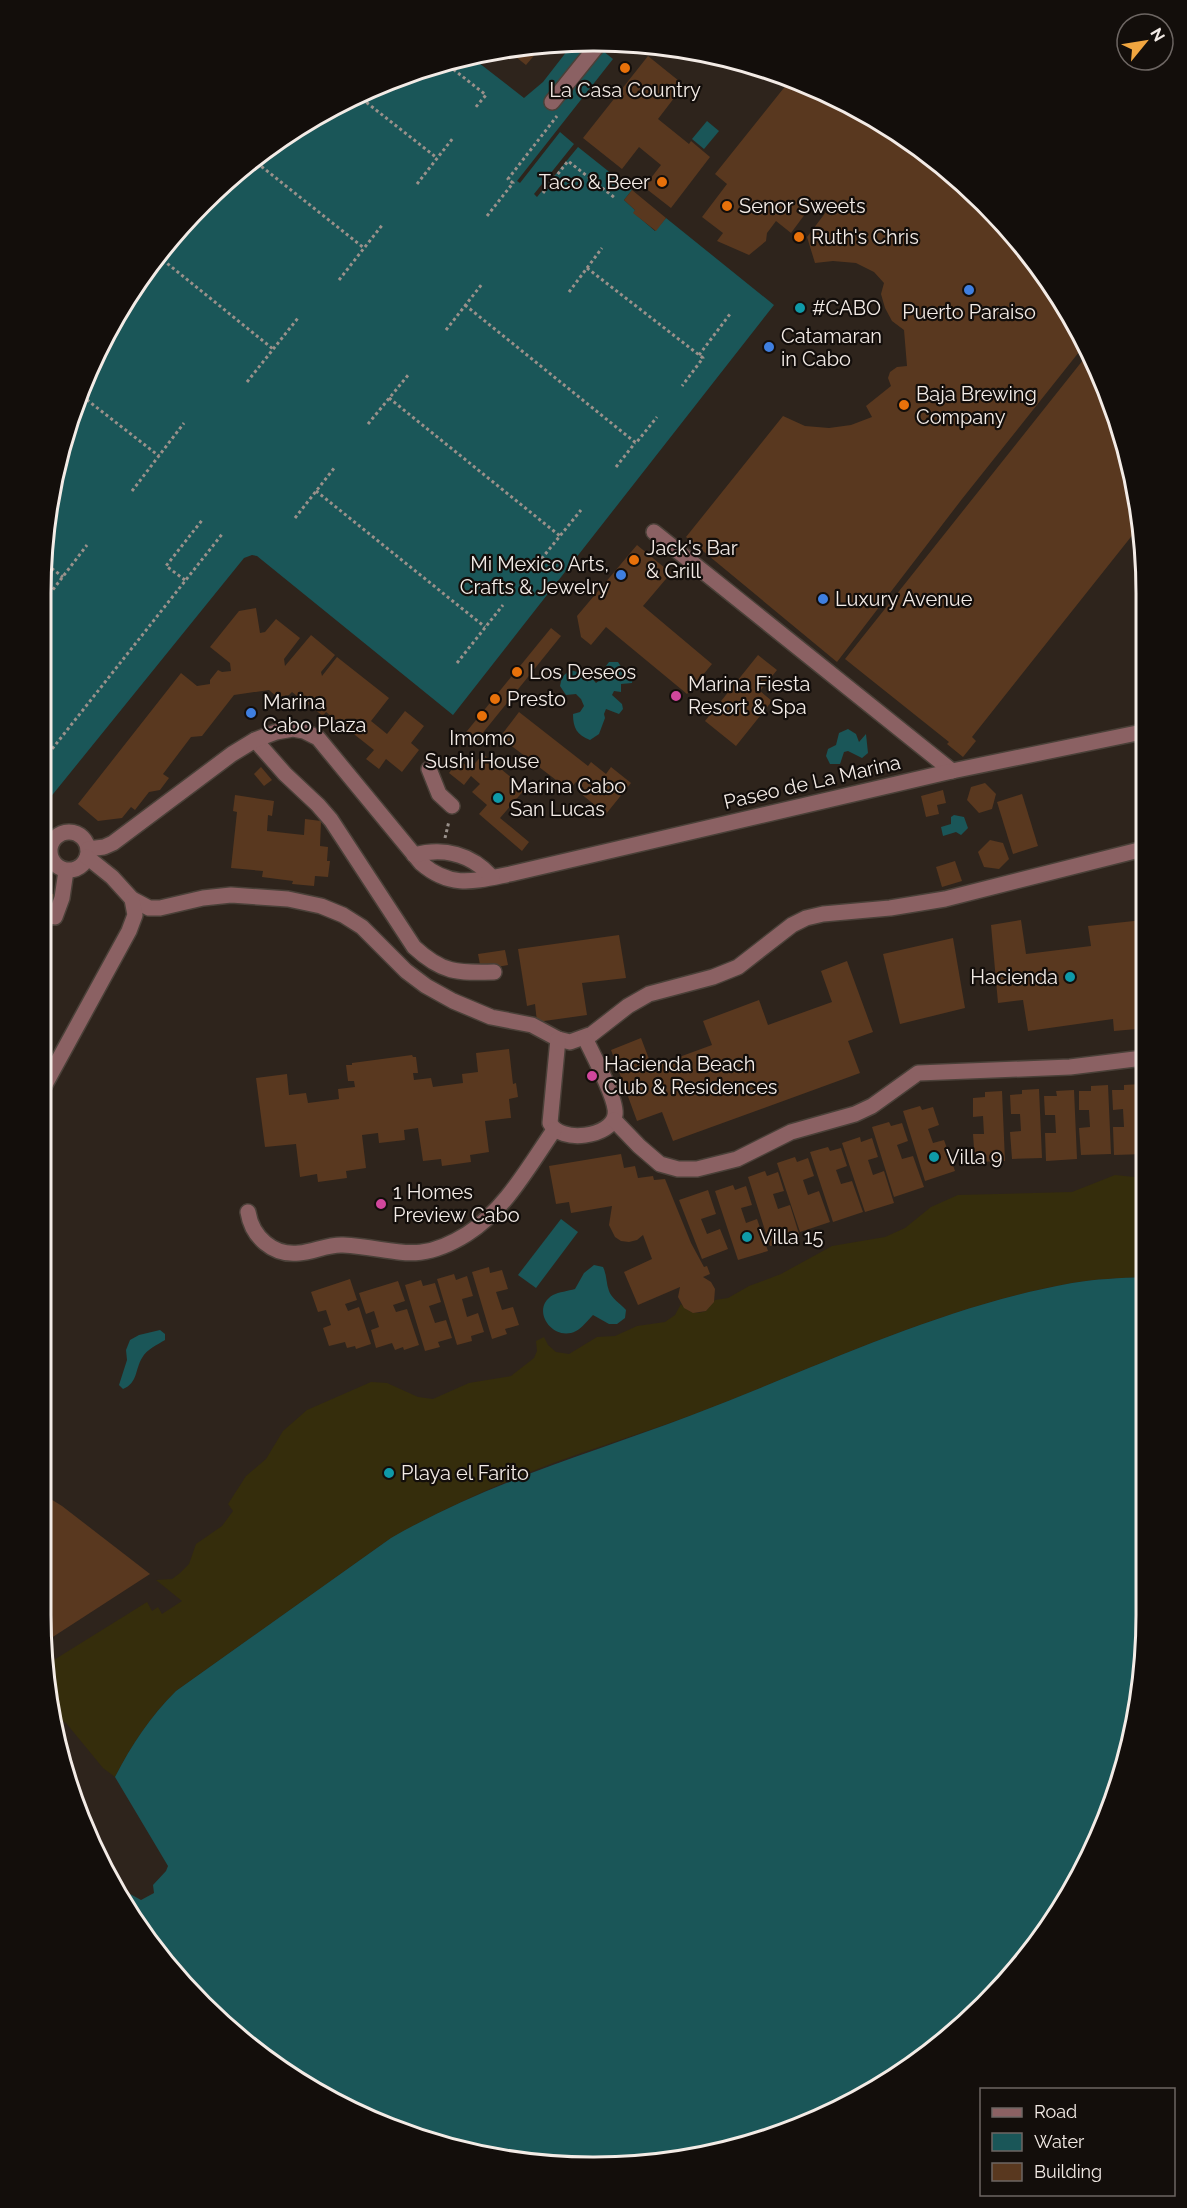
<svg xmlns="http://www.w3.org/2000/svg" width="1187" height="2208" font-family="Raleway,sans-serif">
	<rect width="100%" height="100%" fill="#2e241c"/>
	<!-- sand -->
	<path fill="#352d0c" d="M1115,1175L1144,1178V1277C1120,1278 1095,1279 1072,1283C938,1307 818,1367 692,1415C633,1437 572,1454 513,1479C472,1496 430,1516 391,1538L176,1691C150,1717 132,1744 115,1777L103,1768L66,1723L58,1718L49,1663L147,1602L152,1611L158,1607L162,1614L182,1601L156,1580L172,1579L180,1573L189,1564L196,1544L222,1526L233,1511L228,1504L246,1476L266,1459L283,1431L307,1410L371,1382L387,1383L418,1397L433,1399L469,1383L511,1376L534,1358L537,1351L536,1341L544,1337L548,1345L556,1352L569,1354L597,1337L615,1336L637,1326L665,1322L675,1315L681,1304C688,1312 695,1315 706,1311L715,1300L728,1298L749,1286L781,1274L832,1246L885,1237L905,1228L931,1207L958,1195L1072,1192Z"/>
	<!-- water -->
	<g fill="#1a5658">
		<polygon points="574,42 593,43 613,59 517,181 520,183 560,132 574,144 534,194 537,197 578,147 632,190 624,200 635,210 634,213 655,231 666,218 774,305 453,715 257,556 252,555 244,558 45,804 46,806 41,812 42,558 59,450 114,317 178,229 257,155 349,98 450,59 470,56 524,98 543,82"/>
		<polygon points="707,121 719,131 704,149 692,139"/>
		<path d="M609,662H618L622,668L629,670L633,676L632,683L621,684V692L614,691L612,695L622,704L623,709L619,714L606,709L604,714L605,718L599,734L590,740C577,735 573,728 573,714L580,712L584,706L581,699L576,694L566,695L560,686L562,677L570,670L589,675L596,683L602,678L603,670Z"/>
		<polygon points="848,729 856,734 859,742 866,734 868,753 862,758 848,751 844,752 840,764 830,764 826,756 828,749 836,745 839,733"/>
		<polygon points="954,815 964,817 968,828 961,835 956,832 943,836 941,827 951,824 951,817"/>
		<polygon points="561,1219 578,1232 536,1288 518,1275"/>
		<path d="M594,1265L603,1267C607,1275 606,1283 609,1291C611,1298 621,1304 626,1310L625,1318L617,1324H609L593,1315C588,1320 582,1328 576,1331C553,1343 529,1309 553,1295C559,1292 568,1291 575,1289L584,1273Z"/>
		<path d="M1144,1277L1145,1650L1128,1758L1073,1891L958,2030L805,2125L630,2166L451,2149L287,2074L155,1951L121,1889L141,1900L154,1893L153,1885L166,1871L168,1866L115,1777C132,1744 150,1717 176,1691L391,1538C488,1482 589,1454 692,1415C818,1367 939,1307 1072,1283C1095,1279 1120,1278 1144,1277Z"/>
		<path d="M160,1330L165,1334V1340C157,1345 147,1349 142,1358C135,1369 138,1383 123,1389L119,1385L127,1360L126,1350L130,1340L139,1335Z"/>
	</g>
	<!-- building -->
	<g fill="#59381f" fill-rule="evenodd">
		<polygon points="544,44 526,65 507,50"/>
		<polygon points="648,56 684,85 658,119 689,144 691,141 710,157 671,208 644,187 661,165 639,147 622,169 583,138"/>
		<path d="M791,79L870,114L984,202L1053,287L1083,347L962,499L837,662L686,537L783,416L805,426L829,428L851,425L872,417L866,406L891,386L888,378L890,372L897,367L907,366L904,330L892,321L885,308L881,294L884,283L874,272L856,263L833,261L815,263L807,237L826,212L814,202L791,233L776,221L767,233L766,241L749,255L717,241L723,233L702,217L727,184L715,174ZM748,200L753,204L744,215L739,212Z"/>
		<polygon points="632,190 666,218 656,231 633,213 635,210 624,200"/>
		<polygon points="1087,355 1117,415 1142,523 972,737 976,741 963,757 947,744 949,742 845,659"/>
		<polygon points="637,545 671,573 643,606 712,664 687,694 606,627 591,645 581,637 577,616"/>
		<polygon points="256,608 260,633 265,632 276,619 300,638 284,659 285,666 311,635 335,655 321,672 322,676 337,657 389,698 371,721 387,734 405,711 424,726 411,743 419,750 402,772 386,759 379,769 366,759 374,750 326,712 323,716 292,692 289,695 277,697 269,690 234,695 202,736 191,737 163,774 169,778 160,790 149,792 135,810 131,807 122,818 98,821 78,804 181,673 197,686 210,684 210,680 218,670 222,672 231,671 230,663 210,647 239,611"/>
		<polygon points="551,628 561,636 473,745 463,736"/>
		<polygon points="758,655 777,670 760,691 772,701 736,746 705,721"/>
		<polygon points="519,712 588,766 591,762 606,774 611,767 631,783 606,814 580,793 584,788 576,782 569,790 500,737"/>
		<polygon points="483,754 525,789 500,818 529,842 522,851 479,814 487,805 472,792 480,784 471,776 464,785 449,773 460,760 470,769"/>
		<polygon points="261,767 272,780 264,786 254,774"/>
		<polygon points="985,783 996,794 992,809 979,813 967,800 971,787"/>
		<polygon points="943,790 946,803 937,805 939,814 926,817 921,796"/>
		<polygon points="1022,794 1038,846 1013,854 997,802"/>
		<polygon points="235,795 274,801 272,816 268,815 267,831 304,835 305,819 321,821 320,846 328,847 327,861 330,861 328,877 315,876 314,886 292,884 293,881 262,877 263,871 231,868 237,812 233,811"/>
		<polygon points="990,840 1003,843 1009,859 999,869 984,867 978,852"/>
		<polygon points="955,861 962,881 942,887 936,867"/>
		<polygon points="48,892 57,896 41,932 41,901 44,902"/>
		<polygon points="1021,920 1026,954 1091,946 1088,926 1143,920 1143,1017 1135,1018 1137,1029 1114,1031 1113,1019 1028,1031 1023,1000 998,1003 991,925"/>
		<polygon points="619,935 626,978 582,983 587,1015 537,1022 535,1004 527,1006 518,949"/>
		<polygon points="953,938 965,1008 900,1024 883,954"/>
		<polygon points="505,950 508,965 481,970 478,954"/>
		<polygon points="847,961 873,1032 848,1041 860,1073 673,1141 662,1112 637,1121 611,1050 641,1038 652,1067 712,1045 703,1021 759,1000 768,1025 832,1002 821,971"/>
		<polygon points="509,1049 513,1084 516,1083 518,1097 509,1099 511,1118 485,1121 489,1152 470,1155 471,1162 442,1166 441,1159 423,1161 418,1128 404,1130 405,1140 379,1143 378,1133 362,1135 366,1168 346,1171 347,1178 318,1182 317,1174 300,1177 296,1144 265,1147 256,1078 287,1074 289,1095 306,1093 308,1103 339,1099 338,1089 355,1087 354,1081 348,1081 346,1065 352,1065 352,1063 412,1055 413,1057 416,1057 418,1073 413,1073 414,1080 431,1078 433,1087 463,1083 462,1074 478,1072 476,1053"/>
		<polygon points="1142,1084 1144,1154 1114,1155 1113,1127 1124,1127 1123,1109 1113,1110 1112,1090 1124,1090 1124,1085"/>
		<polygon points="1108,1085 1111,1154 1081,1155 1079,1128 1090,1127 1089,1110 1079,1110 1079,1091 1091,1091 1091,1086"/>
		<polygon points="1039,1089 1042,1158 1012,1159 1010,1132 1021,1131 1020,1114 1011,1114 1010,1095 1022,1094 1022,1090"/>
		<polygon points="1074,1090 1077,1159 1046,1161 1045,1133 1056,1133 1055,1115 1045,1115 1044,1096 1057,1096 1056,1091"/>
		<polygon points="1002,1091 1005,1161 975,1162 973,1134 984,1134 983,1116 973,1117 973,1098 985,1097 985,1092"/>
		<polygon points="920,1106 922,1110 933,1107 939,1125 928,1129 933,1143 944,1140 955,1171 925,1181 903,1111"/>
		<polygon points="889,1122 891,1126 902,1123 908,1141 897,1145 902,1159 913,1156 924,1187 894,1197 872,1127"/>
		<polygon points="860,1137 861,1142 872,1138 878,1157 868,1160 873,1175 884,1171 894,1203 865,1212 842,1143"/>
		<polygon points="828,1147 830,1151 841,1148 847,1166 836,1170 841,1184 852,1181 863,1212 833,1222 810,1152"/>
		<polygon points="621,1154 624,1168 635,1166 638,1178 653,1176 654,1180 665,1179 691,1243 704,1267 707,1266 710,1274 703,1277 711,1282 715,1289 714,1302 706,1311 693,1313 684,1308 678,1297 680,1287 638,1305 624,1272 652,1259 643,1235 637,1240 629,1242 621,1241 615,1237 609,1225 612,1206 571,1213 569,1202 556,1204 549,1166"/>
		<polygon points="795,1157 797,1162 808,1158 814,1176 803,1180 808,1195 819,1191 830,1222 800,1232 777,1163"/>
		<polygon points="765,1171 767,1176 778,1172 784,1191 773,1194 778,1209 790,1205 800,1237 770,1246 748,1177"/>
		<polygon points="733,1185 735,1190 746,1186 752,1205 741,1208 746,1223 757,1219 768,1251 738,1260 715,1191"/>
		<polygon points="708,1190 716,1214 701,1219 707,1234 720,1229 728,1249 702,1259 679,1200"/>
		<polygon points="489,1267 490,1273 502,1270 508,1289 496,1292 502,1310 513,1307 519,1325 505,1329 507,1334 492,1339 472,1272"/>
		<polygon points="454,1274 456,1280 467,1276 473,1296 462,1299 467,1317 478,1313 484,1332 471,1336 472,1341 457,1345 437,1279"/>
		<polygon points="350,1279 357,1300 345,1304 348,1311 359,1307 371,1344 356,1349 355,1346 347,1348 345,1342 329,1346 323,1328 331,1325 326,1310 318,1312 311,1292"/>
		<polygon points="421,1280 423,1286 435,1283 441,1302 429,1306 435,1323 446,1320 452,1338 438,1342 440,1347 425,1351 405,1285"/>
		<polygon points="398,1281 405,1301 393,1305 396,1312 407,1309 419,1345 404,1350 403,1347 395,1350 392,1343 376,1348 371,1330 379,1327 374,1311 366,1314 359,1293"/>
		<polygon points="41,1493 62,1506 150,1574 45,1642 40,1614"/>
	</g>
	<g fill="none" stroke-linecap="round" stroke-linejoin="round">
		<!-- minor casing -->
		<g stroke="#4a4038" stroke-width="18">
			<g id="minor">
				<polyline points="552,102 597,46"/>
				<polyline points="654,532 952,771"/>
				<path d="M255,740L285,774L318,805L331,820L414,947C442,973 457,973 494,972"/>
				<polyline points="429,769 439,794 452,806"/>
				<circle cx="69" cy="851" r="19"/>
				<path d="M88,849L104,847L113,843L232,754L255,740L276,732L293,729L304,731L318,738L421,863C451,889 475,881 510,874L952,771L1142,732"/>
				<path d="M414,855C444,847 471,854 492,877"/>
				<polyline points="87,857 112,877 132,899 149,908 160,908 203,898 231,895 288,899 321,906 343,915 362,927 406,971 426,986 453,1001 491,1017 532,1025 558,1039 570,1042 592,1034 628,1006 649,994 713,977 738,967 792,925 806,918 823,914 890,908 945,899 1143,849"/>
				<polyline points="55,917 62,898 66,871"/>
				<path d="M558,1039L550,1123C560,1144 612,1137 615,1115C618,1101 592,1053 585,1038"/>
				<polyline points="41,1092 129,931 135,915 132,899"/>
				<polyline points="614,1120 639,1146 660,1164 678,1169 697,1169 737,1159 791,1132 855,1114 872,1106 918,1073 1070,1067 1143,1058"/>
				<path d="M248,1212C252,1237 273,1256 299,1253C314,1252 328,1244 343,1245C396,1248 416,1266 467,1234C505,1210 529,1166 554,1130"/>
			</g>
		</g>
		<!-- path -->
		<g stroke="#9a918b" stroke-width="3" stroke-dasharray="3 3" stroke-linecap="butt">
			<polyline points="444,62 486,95 475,108"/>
			<polyline points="357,95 437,158"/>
			<polyline points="252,159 364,248"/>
			<polyline points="417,184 453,138"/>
			<polyline points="543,193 568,161 615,198"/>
			<polyline points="487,216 513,183 508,179 557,116"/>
			<polyline points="158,256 273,349"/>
			<polyline points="587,268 703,358 682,386"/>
			<polyline points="339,280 383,224"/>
			<polyline points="569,292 602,248"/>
			<polyline points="465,305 636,443 657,417"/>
			<polyline points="446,330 482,284"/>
			<polyline points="699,355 730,314"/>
			<polyline points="247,382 298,318"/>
			<polyline points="82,396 159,456"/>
			<polyline points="389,398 560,536"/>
			<polyline points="368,424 409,374"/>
			<polyline points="616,467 635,443"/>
			<polyline points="132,491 184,423"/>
			<polyline points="316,491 485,627"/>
			<polyline points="295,518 335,467"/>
			<polyline points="42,561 63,577"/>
			<polyline points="534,568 581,510"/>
			<polyline points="185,580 166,566 203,519"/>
			<polyline points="42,604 87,545"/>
			<polyline points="457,663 503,605"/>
			<polyline points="41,763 223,533"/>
			<polyline points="445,838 449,821"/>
		</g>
		<!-- minor -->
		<use href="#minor" stroke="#8b6163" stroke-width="15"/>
	</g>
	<!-- markers -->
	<g fill="#e8710a" stroke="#130e0b" stroke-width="2">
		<circle cx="625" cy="68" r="6"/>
		<circle cx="662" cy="182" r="6"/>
		<circle cx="727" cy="206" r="6"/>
		<circle cx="799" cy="237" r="6"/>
		<circle cx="904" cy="405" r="6"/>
		<circle cx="634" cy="560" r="6"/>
		<circle cx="517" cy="672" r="6"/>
		<circle cx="495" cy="699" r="6"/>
		<circle cx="482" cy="716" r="6"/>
	</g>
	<g fill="#3f7fe0" stroke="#130e0b" stroke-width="2">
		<circle cx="969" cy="290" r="6"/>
		<circle cx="769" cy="347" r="6"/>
		<circle cx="621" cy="575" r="6"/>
		<circle cx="823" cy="599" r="6"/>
		<circle cx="251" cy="713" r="6"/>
	</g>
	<g fill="#0f9aa8" stroke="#130e0b" stroke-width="2">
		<circle cx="800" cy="308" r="6"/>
		<circle cx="498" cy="798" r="6"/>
		<circle cx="1070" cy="977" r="6"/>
		<circle cx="934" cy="1157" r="6"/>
		<circle cx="747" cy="1237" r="6"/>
		<circle cx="389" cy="1473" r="6"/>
	</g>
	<g fill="#d1479c" stroke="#130e0b" stroke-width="2">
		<circle cx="676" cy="696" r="6"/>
		<circle cx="592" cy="1076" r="6"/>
		<circle cx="381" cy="1204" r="6"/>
	</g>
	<g text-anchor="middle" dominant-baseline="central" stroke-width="4.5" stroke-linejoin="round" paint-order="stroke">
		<!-- poi labels -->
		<g font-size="20" fill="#f3ebe6" stroke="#130e0b" text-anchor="start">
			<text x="625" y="90" text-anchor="middle">La Casa Country</text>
			<text x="650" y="182" text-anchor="end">Taco &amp; Beer</text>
			<text x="739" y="206">Senor Sweets</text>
			<text x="811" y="237">Ruth's Chris</text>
			<text x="812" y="308">#CABO</text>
			<text x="969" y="312" text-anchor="middle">Puerto Paraiso</text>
			<text x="781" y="336">Catamaran<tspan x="781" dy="23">in Cabo</tspan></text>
			<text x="916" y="394">Baja Brewing<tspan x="916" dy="23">Company</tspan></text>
			<text x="646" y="548">Jack's Bar<tspan x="646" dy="23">&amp; Grill</tspan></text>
			<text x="609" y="564" text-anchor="end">Mi Mexico Arts,<tspan x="609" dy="23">Crafts &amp; Jewelry</tspan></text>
			<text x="835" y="599">Luxury Avenue</text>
			<text x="529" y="672">Los Deseos</text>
			<text x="688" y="684">Marina Fiesta<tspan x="688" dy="23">Resort &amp; Spa</tspan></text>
			<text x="507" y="699">Presto</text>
			<text x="263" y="702">Marina<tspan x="263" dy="23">Cabo Plaza</tspan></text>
			<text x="482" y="738" text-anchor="middle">Imomo<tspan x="482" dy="23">Sushi House</tspan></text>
			<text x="510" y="786">Marina Cabo<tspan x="510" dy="23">San Lucas</tspan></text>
			<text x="1058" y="977" text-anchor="end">Hacienda</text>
			<text x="604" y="1064">Hacienda Beach<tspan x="604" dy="23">Club &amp; Residences</tspan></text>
			<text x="946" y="1157">Villa 9</text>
			<text x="393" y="1192">1 Homes<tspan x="393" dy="23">Preview Cabo</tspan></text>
			<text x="759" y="1237">Villa 15</text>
			<text x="401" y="1473">Playa el Farito</text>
		</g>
		<!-- street labels -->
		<g font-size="20" fill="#f3ebe6" stroke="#130e0b">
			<text transform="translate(812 782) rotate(-13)">Paseo de La Marina</text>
		</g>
	</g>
	<!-- crop -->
	<path d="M0 0H1187V2208H0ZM593 51H594A542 542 0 0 1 1136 593V1615A542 542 0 0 1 594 2157H593A542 542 0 0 1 51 1615V593A542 542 0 0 1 593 51Z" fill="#130e0b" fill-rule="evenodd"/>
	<path fill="none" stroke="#f3ebe6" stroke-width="3" d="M593 51H594A542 542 0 0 1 1136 593V1615A542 542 0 0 1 594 2157H593A542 542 0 0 1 51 1615V593A542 542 0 0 1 593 51Z"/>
	<!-- legend -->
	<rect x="980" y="2088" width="195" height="108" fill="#130e0b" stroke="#6d6663" stroke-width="1.5"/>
	<rect x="992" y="2108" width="30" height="9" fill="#8b6163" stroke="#6d6663" stroke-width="1.5"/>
	<text x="1034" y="2118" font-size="18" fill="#f3ebe6">Road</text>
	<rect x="992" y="2133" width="30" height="18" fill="#1a5658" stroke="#6d6663" stroke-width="1.5"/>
	<text x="1034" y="2148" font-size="18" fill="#f3ebe6">Water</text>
	<rect x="992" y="2163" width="30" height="18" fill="#59381f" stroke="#6d6663" stroke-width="1.5"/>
	<text x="1034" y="2178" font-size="18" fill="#f3ebe6">Building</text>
	<!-- north arrow -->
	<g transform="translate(1145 42) rotate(60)"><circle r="28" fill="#130e0b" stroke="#6d6663" stroke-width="1.5"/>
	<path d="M0-4.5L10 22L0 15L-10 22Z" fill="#f1a640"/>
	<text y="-9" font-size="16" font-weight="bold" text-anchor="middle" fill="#f3ebe6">N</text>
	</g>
</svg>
